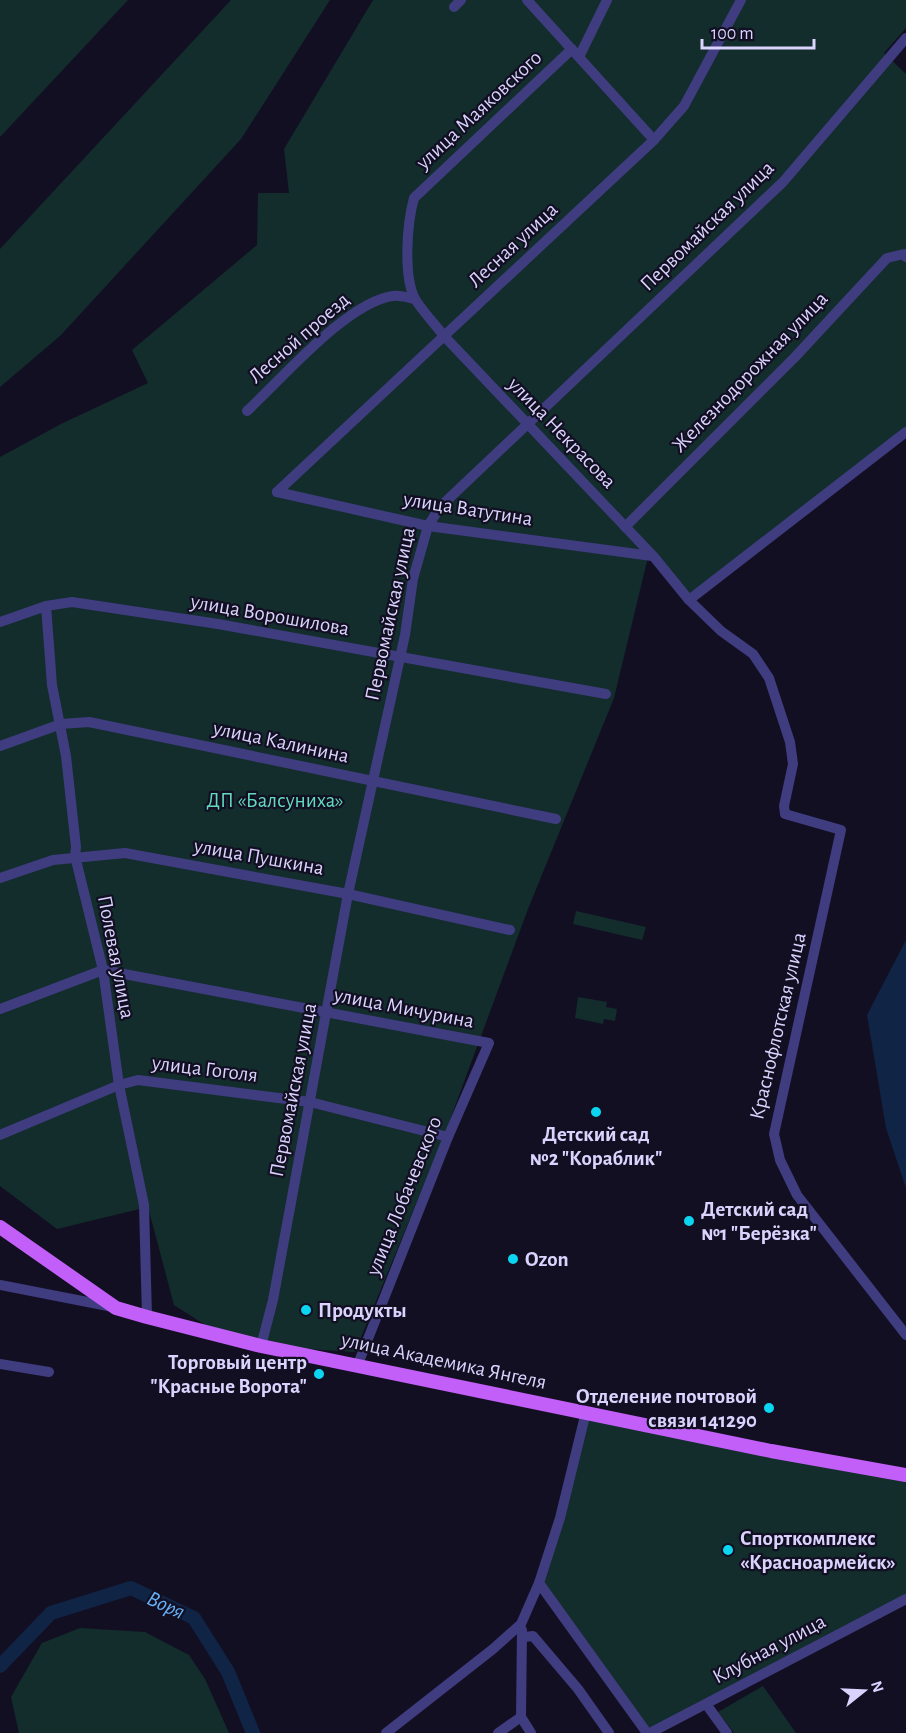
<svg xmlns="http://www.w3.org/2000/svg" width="906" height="1733" font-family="'Alegreya Sans',sans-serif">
	<rect width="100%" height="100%" fill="#130f23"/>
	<!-- green -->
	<g fill="#122d2c">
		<polygon points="0,0 128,0 0,137"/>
		<polygon points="231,0 330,0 241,139 60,336 0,387 0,249"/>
		<polygon points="373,0 906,0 906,28 884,53 906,74 906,435 693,599 648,557 614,698 528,909 444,1136 355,1352 261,1346 221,1335 174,1305 148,1207 57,1229 0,1186 0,457 61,424 148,383 132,350 257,245 258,193 289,193 284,149"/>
		<polygon points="576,911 646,927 642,940 573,924"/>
		<polygon points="578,997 607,1002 606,1007 617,1009 615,1021 604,1019 603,1024 575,1018"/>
		<polygon points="586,1412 906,1475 906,1599 650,1733 539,1583"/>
		<polygon points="80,1628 145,1632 189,1655 205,1679 229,1733 19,1733 11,1697 42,1643"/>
		<polygon points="763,1686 796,1733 734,1733 718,1712"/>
	</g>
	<!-- water -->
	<polygon fill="#102446" points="906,940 906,1188 886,1128 867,1015"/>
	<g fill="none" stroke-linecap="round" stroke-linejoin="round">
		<!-- river -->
		<polyline stroke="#102446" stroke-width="14" points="0,1666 51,1613 131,1588 194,1618 228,1672 253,1733"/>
		<!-- minor -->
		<g stroke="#403c80" stroke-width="10">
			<polyline points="527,0 654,140"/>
			<polyline points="454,7 461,0"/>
			<path d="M572,49L414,198C407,223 403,276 415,299C423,312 435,324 444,336L654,557L689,600L721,631L753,654L769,678L790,742L793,764L784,806L785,814L841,830L774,1134L780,1160L797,1195L906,1335"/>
			<polyline points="579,57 607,0"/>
			<path d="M247,411C282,379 347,302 393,296C400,295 409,298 415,299"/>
			<polyline points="277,492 654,140 684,106 741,0"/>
			<polyline points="277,492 428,526 652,556"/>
			<polyline points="625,527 795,357 887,258 904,254 906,257"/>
			<polyline points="689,600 906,432"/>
			<polyline points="46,606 52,685 66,756 76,847 75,856 103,970 119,1085 144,1205 147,1317"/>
			<polyline points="0,622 46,606 72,602 218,624 606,694"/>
			<polyline points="0,746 61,724 89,722 556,819"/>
			<polyline points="0,878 53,860 125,853 348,894 510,930"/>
			<polyline points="0,1009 103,970 489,1043 448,1137 358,1364"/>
			<polyline points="0,1135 119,1085 138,1080 310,1102 448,1137"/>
			<polyline points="0,1285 113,1307"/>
			<polyline points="261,1346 273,1300 348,894 405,635 413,579 428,526 440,507 783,182 906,38"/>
			<polyline points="0,1364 49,1372"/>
			<polyline points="539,1583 647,1733"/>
			<polyline points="522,1630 521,1717 531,1733"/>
			<polyline points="524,1637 533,1636 578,1689 609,1733"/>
			<polyline points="706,1704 727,1733"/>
			<polyline points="386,1733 493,1649 521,1624 539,1583 560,1518 586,1412"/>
			<polyline points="498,1733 521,1717"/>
			<polyline points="650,1733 906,1599"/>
		</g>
		<!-- major -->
		<polyline stroke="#c25ff8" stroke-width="14" points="0,1227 116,1308 147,1317 261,1346 771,1451 906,1475"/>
	</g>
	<!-- markers -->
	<g fill="#0bd5f1" stroke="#130f23" stroke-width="2">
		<circle cx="596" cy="1112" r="6"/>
		<circle cx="689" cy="1221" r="6"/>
		<circle cx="513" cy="1259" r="6"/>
		<circle cx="306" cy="1310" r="6"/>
		<circle cx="319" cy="1374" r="6"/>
		<circle cx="769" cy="1408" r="6"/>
		<circle cx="728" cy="1550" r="6"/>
	</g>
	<g text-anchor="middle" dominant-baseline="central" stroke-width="4.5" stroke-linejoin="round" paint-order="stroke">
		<!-- street labels -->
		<g font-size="21" fill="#d9d3fd" stroke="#130f23">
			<text transform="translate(479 110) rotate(-43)">улица Маяковского</text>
			<text transform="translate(707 226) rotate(-44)">Первомайская улица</text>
			<text transform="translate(513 245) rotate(-43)">Лесная улица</text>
			<text transform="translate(299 338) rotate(-41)">Лесной проезд</text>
			<text transform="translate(750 372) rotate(-46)">Железнодорожная улица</text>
			<text transform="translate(562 433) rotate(46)">улица Некрасова</text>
			<text transform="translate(468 509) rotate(9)">улица Ватутина</text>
			<text transform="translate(390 614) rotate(-78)">Первомайская улица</text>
			<text transform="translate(270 615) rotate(10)">улица Ворошилова</text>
			<text transform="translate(281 742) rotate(12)">улица Калинина</text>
			<text transform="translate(259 857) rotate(10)">улица Пушкина</text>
			<text transform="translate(116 957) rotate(79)">Полевая улица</text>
			<text transform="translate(404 1008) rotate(11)">улица Мичурина</text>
			<text transform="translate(778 1026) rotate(-77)">Краснофлотская улица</text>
			<text transform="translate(205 1069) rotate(7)">улица Гоголя</text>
			<text transform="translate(293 1090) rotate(-79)">Первомайская улица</text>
			<text transform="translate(404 1196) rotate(-68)">улица Лобачевского</text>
			<text transform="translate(444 1361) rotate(12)">улица Академика Янгеля</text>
			<text transform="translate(769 1649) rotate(-28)">Клубная улица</text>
		</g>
		<!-- park labels -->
		<g font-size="21" fill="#62dabe" stroke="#130f23">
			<text x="275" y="800">ДП «Балсуниха»</text>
		</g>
		<!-- poi labels -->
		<g font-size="21" font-weight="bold" fill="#d9d3fd" stroke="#130f23" text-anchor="start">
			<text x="596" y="1134" text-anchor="middle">Детский сад<tspan x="596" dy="24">№2 "Кораблик"</tspan></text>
			<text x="701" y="1209">Детский сад<tspan x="701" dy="24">№1 "Берёзка"</tspan></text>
			<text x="525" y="1259">Ozon</text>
			<text x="318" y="1310">Продукты</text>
			<text x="307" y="1362" text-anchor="end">Торговый центр<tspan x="307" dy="24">"Красные Ворота"</tspan></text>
			<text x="757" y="1396" text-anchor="end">Отделение почтовой<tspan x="757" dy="24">связи 141290</tspan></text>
			<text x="740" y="1538">Спорткомплекс<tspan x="740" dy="24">«Красноармейск»</tspan></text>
		</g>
		<!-- water labels -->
		<g font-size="22" font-style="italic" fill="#66b1f8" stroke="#130f23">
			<text transform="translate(166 1605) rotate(25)">Воря</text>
		</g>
	</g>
	<!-- north arrow -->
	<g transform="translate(864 1691) rotate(72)" stroke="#130f23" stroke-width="4.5" paint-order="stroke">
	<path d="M0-4.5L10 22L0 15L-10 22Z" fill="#d9d3fd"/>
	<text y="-9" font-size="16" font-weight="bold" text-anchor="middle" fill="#d9d3fd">N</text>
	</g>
	<!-- scale -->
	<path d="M702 39v9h112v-9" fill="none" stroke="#d9d3fd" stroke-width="3"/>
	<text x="711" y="39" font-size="18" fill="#d9d3fd" stroke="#130f23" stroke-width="4.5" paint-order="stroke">100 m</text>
</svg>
